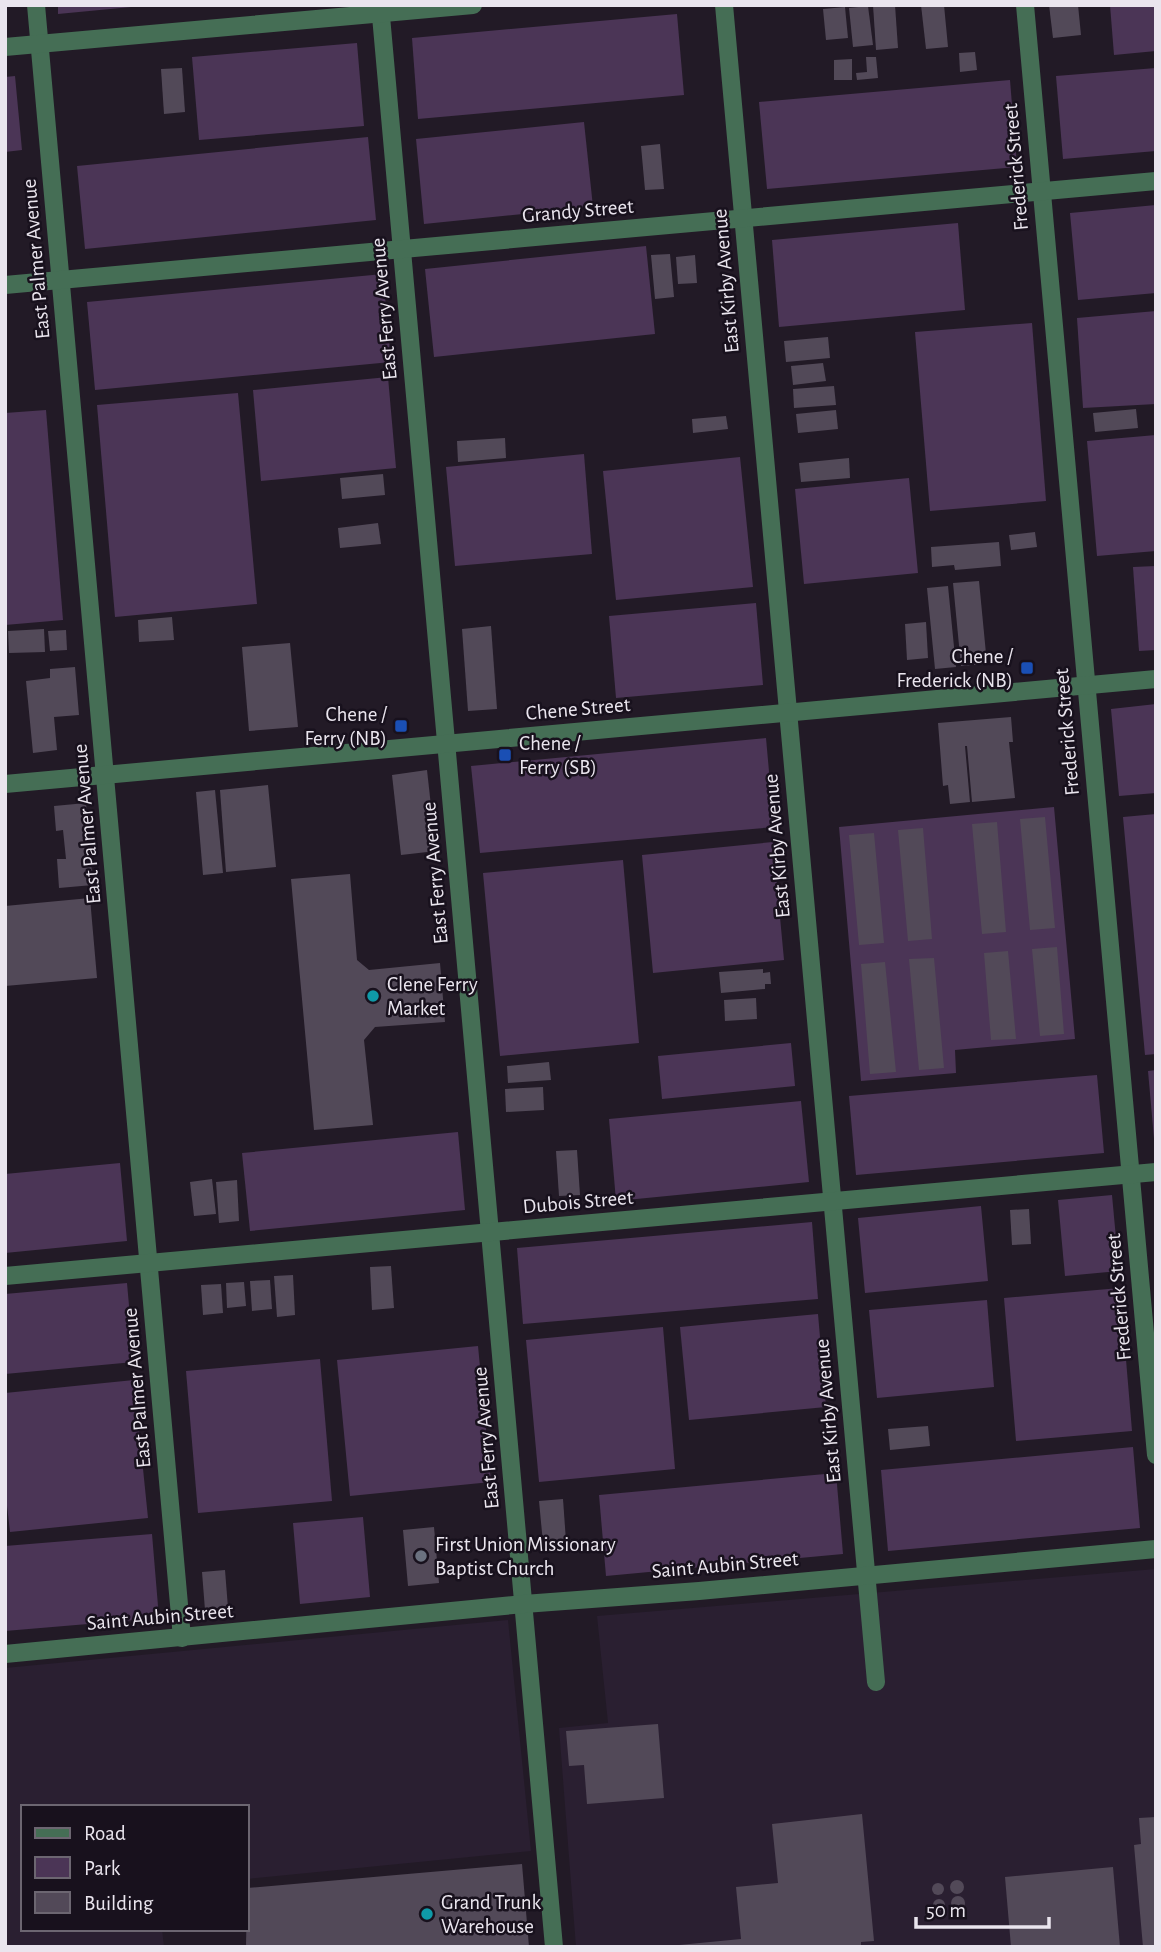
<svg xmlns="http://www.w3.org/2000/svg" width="1161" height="1952" font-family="'Alegreya Sans',sans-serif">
	<rect width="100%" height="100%" fill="#221a26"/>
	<!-- built -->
	<g fill="#2a1f31">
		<polygon points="1156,1569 1156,1947 576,1947 559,1728 608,1723 597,1616"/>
		<polygon points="508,1620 531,1851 247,1879 247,1807 23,1807 23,1929 162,1929 164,1947 5,1947 5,1668"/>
	</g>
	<!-- green -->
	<g fill="#4b3556">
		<polygon points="58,5 152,5 58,14"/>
		<polygon points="1110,5 1156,5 1156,51 1114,55"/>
		<polygon points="677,14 684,95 418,119 412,38"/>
		<polygon points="357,43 364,126 199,140 192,57"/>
		<polygon points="1156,68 1156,151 1063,159 1056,76"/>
		<polygon points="15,76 22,150 5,152 5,77"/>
		<polygon points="1010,80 1017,167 767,189 759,102"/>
		<polygon points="584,122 593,207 424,224 416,139"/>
		<polygon points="368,137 376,220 85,249 77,166"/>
		<polygon points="1156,205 1156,293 1078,300 1070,213"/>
		<polygon points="958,223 965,310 779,327 772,240"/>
		<polygon points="646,246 655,334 434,357 425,269"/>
		<polygon points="383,274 391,362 95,390 87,302"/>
		<polygon points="1156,311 1156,404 1083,408 1077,318"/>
		<polygon points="1032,323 1046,501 930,511 915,332"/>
		<polygon points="388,377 396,468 261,481 253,390"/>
		<polygon points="238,393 257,604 115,617 97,405"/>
		<polygon points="46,410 63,620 5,625 5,413"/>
		<polygon points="1156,435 1156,551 1097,556 1087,441"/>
		<polygon points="584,454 592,554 455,566 446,467"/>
		<polygon points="740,457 753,587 616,600 603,471"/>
		<polygon points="909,478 918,573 804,584 795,489"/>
		<polygon points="1156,566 1156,650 1139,651 1133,567"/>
		<polygon points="756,603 763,685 616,698 609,616"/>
		<polygon points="1156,704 1156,793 1119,796 1111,709"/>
		<polygon points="766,738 774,827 480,853 471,766"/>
		<polygon points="1054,807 1075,1039 955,1050 956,1073 861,1081 839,827"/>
		<polygon points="1156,814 1156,1054 1145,1055 1123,817"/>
		<polygon points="773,842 784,960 653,973 642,855"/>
		<polygon points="623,860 639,1043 500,1056 483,873"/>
		<polygon points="791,1043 795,1086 662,1099 658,1056"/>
		<polygon points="1156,1070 1156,1150 1155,1150 1148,1071"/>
		<polygon points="1097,1075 1104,1153 856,1175 849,1096"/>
		<polygon points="801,1101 809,1182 616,1201 609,1119"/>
		<polygon points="458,1132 465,1210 250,1231 242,1153"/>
		<polygon points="120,1163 127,1241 5,1253 5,1174"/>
		<polygon points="1112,1195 1119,1271 1065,1276 1058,1200"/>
		<polygon points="981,1206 988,1281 865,1293 858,1218"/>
		<polygon points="812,1222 818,1299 523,1324 517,1248"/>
		<polygon points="127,1283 134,1362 5,1374 5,1294"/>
		<polygon points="1120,1288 1132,1431 1016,1441 1004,1298"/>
		<polygon points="987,1300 994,1387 877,1398 869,1310"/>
		<polygon points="818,1314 826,1407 689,1420 680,1327"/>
		<polygon points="663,1327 675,1469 539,1482 526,1340"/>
		<polygon points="478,1346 491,1482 350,1496 337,1360"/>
		<polygon points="320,1359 332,1501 198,1513 186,1371"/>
		<polygon points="134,1380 148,1518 10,1532 5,1488 5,1393"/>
		<polygon points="1133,1447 1140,1528 888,1551 881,1470"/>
		<polygon points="836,1473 843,1554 606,1576 599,1495"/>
		<polygon points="363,1517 370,1597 300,1604 293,1523"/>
		<polygon points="152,1534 159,1618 5,1631 5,1546"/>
	</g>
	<!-- building -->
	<g fill="#524958">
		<polygon points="873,5 895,5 898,48 876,50"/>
		<polygon points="921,5 944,5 948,47 926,49"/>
		<polygon points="1049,5 1078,5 1081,35 1053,38"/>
		<polygon points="868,6 873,45 853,47 849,8"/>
		<polygon points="845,7 848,38 826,40 823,9"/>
		<polygon points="975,52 977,70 960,72 959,53"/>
		<polygon points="866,57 876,57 878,78 857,80 856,73 867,72"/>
		<polygon points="852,59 852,80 834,80 834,60"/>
		<polygon points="182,68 185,112 164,114 161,69"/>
		<polygon points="660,144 664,189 645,190 641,146"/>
		<polygon points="670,254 674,297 655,299 651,255"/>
		<polygon points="695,255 697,283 678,284 676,257"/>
		<polygon points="828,337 830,358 786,362 784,341"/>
		<polygon points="823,363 826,381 793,385 791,366"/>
		<polygon points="834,386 836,405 794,408 793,389"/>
		<polygon points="1136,409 1138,428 1095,432 1093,413"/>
		<polygon points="836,410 838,429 798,433 796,414"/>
		<polygon points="726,416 728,429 693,433 692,419"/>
		<polygon points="505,438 506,458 458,462 457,441"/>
		<polygon points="849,458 850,478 801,482 799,463"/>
		<polygon points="383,474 385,495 342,499 340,478"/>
		<polygon points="378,523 381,544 340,548 338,528"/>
		<polygon points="1035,532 1037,547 1011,550 1009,535"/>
		<polygon points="999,542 1001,566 955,570 954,565 932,567 931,547"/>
		<polygon points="979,581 987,664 961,666 953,583"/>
		<polygon points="948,586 956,667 935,669 927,588"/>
		<polygon points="172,617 174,640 139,642 138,620"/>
		<polygon points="926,622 928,658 907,660 905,624"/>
		<polygon points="491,626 497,709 468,711 462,629"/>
		<polygon points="44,629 45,652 9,653 8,631"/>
		<polygon points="66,630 67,650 50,651 48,631"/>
		<polygon points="290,643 298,727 249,731 242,647"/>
		<polygon points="75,667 79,715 54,717 57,750 33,753 26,681 50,678 50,669"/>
		<polygon points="1011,717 1013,742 1009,742 1015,798 972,802 967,746 965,746 970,802 950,804 948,785 943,786 938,723"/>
		<polygon points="427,770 436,851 401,855 392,775"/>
		<polygon points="268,785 276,867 226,872 220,790"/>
		<polygon points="215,790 223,873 203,875 196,792"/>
		<polygon points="86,803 93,885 59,888 57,859 66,859 63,830 56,831 54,806"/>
		<polygon points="1045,817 1055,928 1030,930 1020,819"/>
		<polygon points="997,822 1006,932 982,934 972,824"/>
		<polygon points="923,828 932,939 908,941 898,830"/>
		<polygon points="874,833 884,943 859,945 849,835"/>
		<polygon points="350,874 357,960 369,970 440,963 445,1022 375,1027 364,1040 373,1125 314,1130 291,879"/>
		<polygon points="90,898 97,978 5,986 5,906"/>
		<polygon points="1057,947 1064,1034 1040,1036 1032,949"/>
		<polygon points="1008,951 1016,1039 991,1040 984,953"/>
		<polygon points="934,958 944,1068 919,1070 909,959"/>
		<polygon points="885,962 896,1072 870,1074 861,964"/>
		<polygon points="763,969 763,973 770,972 771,984 765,984 765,989 721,993 719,972"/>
		<polygon points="756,998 757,1019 725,1021 724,1000"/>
		<polygon points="549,1062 551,1080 508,1083 507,1066"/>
		<polygon points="543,1087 544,1110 506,1112 505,1089"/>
		<polygon points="577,1150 580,1195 559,1196 556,1151"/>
		<polygon points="212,1179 216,1214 194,1216 190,1182"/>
		<polygon points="237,1180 239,1221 219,1223 216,1182"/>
		<polygon points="1029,1209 1031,1244 1012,1245 1010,1210"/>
		<polygon points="391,1266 394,1308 372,1310 370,1267"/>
		<polygon points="293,1275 295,1315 277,1317 274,1276"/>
		<polygon points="270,1280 272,1309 252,1311 250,1281"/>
		<polygon points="244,1282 246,1306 227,1308 226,1283"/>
		<polygon points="221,1284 223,1313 203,1315 201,1285"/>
		<polygon points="928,1426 930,1446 890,1450 888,1429"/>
		<polygon points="563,1499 566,1541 543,1543 539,1501"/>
		<polygon points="434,1527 439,1583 408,1586 403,1530"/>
		<polygon points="225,1570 228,1608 205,1610 202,1572"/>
		<polygon points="658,1724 664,1798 587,1804 584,1765 569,1766 566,1731"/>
		<polygon points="862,1814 874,1941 861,1942 861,1947 680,1947 679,1945 741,1939 736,1887 778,1883 772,1824"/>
		<polygon points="1156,1817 1156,1947 1143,1947 1134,1845 1141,1844 1139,1818"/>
		<polygon points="522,1864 529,1947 246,1947 247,1888"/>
		<polygon points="1113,1867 1120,1947 1011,1947 1005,1877"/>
		<circle cx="957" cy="1887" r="7"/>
		<circle cx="938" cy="1889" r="6"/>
		<circle cx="958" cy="1903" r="7"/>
		<circle cx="939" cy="1905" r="6"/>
	</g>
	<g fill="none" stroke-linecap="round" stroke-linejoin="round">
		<!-- minor -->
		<g stroke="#456e55" stroke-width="18">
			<polyline points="36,5 182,1638"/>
			<polyline points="380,5 554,1947"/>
			<polyline points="724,5 876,1682"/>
			<polyline points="1025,5 1156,1455"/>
			<polyline points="5,47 473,5"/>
			<polyline points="5,285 1156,181"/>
			<polyline points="5,784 1156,679"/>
			<polyline points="5,1276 1156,1172"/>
			<polyline points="5,1654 524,1604 699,1591 1156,1549"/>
		</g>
	</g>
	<!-- markers -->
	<g fill="#1a4fb4" stroke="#18111d" stroke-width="2.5">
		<rect x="1020" y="661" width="14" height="14" rx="3.5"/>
		<rect x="394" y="719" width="14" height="14" rx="3.5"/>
		<rect x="498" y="748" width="14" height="14" rx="3.5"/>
	</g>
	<g fill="#0f9aa8" stroke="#18111d" stroke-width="2.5">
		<circle cx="373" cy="996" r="7"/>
		<circle cx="427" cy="1914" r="7"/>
	</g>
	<circle fill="#6b7280" stroke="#18111d" stroke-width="2.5" cx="421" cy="1556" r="7"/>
	<g text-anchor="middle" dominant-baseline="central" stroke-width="5" stroke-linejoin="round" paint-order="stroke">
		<!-- street labels -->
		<g font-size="21" fill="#eae5ee" stroke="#18111d">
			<text transform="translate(1016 167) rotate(-95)">Frederick Street</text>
			<text transform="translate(578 211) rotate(-5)">Grandy Street</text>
			<text transform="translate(36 259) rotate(-95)">East Palmer Avenue</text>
			<text transform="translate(726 281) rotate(-95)">East Kirby Avenue</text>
			<text transform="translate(384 309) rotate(-95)">East Ferry Avenue</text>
			<text transform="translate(578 709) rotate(-5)">Chene Street</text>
			<text transform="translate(1067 732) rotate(-95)">Frederick Street</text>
			<text transform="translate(87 824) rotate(-95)">East Palmer Avenue</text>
			<text transform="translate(777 846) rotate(-95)">East Kirby Avenue</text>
			<text transform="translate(435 873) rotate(-95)">East Ferry Avenue</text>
			<text transform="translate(578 1202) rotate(-5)">Dubois Street</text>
			<text transform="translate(1119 1297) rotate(-95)">Frederick Street</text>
			<text transform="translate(137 1388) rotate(-95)">East Palmer Avenue</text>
			<text transform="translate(828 1411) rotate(-95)">East Kirby Avenue</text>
			<text transform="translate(486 1438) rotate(-95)">East Ferry Avenue</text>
			<text transform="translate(725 1565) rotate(-5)">Saint Aubin Street</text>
			<text transform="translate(160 1617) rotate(-5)">Saint Aubin Street</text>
		</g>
		<!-- poi labels -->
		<g font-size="21" fill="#eae5ee" stroke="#18111d" text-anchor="start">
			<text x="1013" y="656" text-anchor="end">Chene /<tspan x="1013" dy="24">Frederick (NB)</tspan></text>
			<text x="387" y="714" text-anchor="end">Chene /<tspan x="387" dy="24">Ferry (NB)</tspan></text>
			<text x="519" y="743">Chene /<tspan x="519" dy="24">Ferry (SB)</tspan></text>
			<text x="387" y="984">Clene Ferry<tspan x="387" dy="24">Market</tspan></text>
			<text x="435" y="1544">First Union Missionary<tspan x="435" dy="24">Baptist Church</tspan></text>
			<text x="441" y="1902">Grand Trunk<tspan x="441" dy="24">Warehouse</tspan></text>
		</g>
	</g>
	<!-- border -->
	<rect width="1161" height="1952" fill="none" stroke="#eae5ee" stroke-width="14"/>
	<!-- legend -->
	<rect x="21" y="1805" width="228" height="126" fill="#18111d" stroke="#6c6671" stroke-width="2"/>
	<rect x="35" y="1828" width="35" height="10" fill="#456e55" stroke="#6c6671" stroke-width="2"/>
	<text x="84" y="1840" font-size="21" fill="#eae5ee">Road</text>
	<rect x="35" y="1857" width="35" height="21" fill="#4b3556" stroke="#6c6671" stroke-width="2"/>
	<text x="84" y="1875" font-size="21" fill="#eae5ee">Park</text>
	<rect x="35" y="1892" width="35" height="21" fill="#524958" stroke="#6c6671" stroke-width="2"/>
	<text x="84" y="1910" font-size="21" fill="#eae5ee">Building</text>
	<!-- scale -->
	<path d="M916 1917v10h133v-10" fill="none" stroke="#eae5ee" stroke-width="3.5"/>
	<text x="926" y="1917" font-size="21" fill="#eae5ee" stroke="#18111d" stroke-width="5" paint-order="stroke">50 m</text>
</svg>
